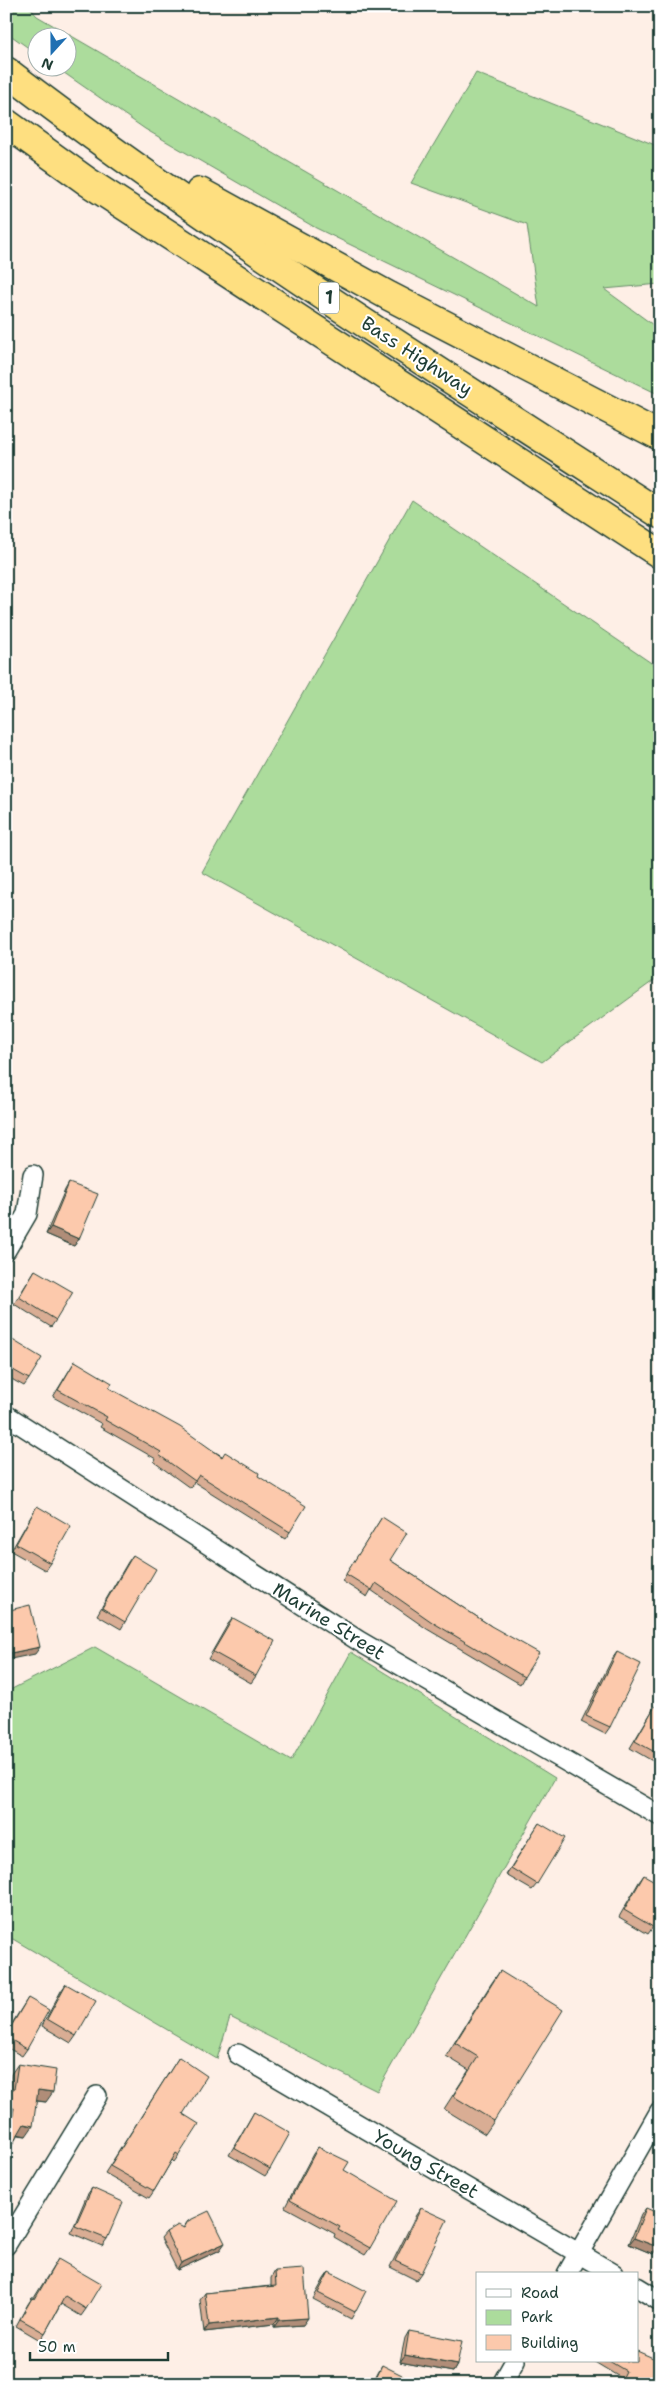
<svg xmlns="http://www.w3.org/2000/svg" width="666" height="2390" font-family="'Shantell Sans',sans-serif">
	<rect width="100%" height="100%" fill="#feefe6"/>
	<filter id="ink" filterUnits="userSpaceOnUse"><feTurbulence type="fractalNoise" baseFrequency=".02" numOctaves="2"/><feDisplacementMap in="SourceGraphic" scale="10" xChannelSelector="R" yChannelSelector="G"/><feConvolveMatrix kernelMatrix="1 2 1 2 8 2 1 2 1" color-interpolation-filters="sRGB"/></filter>
	<g filter="url(#ink)">
		<!-- green -->
		<g fill="#acdc9c" stroke="#668c68">
			<polygon points="6,6 28,6 37,16 539,307 527,225 411,183 476,73 660,147 660,284 604,289 660,330 660,395 316,228 145,129 57,68 68,68 68,38 38,38 37,54 6,32"/>
			<polygon points="412,500 660,669 660,976 542,1062 202,872"/>
			<polygon points="95,1647 291,1761 351,1652 555,1778 377,2091 230,2017 217,2059 6,1935 6,1692"/>
		</g>
		<g fill="none" stroke-linecap="round" stroke-linejoin="round">
			<!-- minor casing -->
			<g stroke="#1f3d34" stroke-width="22">
				<g id="minor">
					<polyline points="6,1250 27,1214 33,1175"/>
					<polyline points="6,1415 359,1641 660,1816"/>
					<polyline points="238,2054 614,2274"/>
					<polyline points="6,2245 97,2096"/>
					<polyline points="567,2274 660,2111"/>
					<polyline points="637,2287 660,2301"/>
					<polyline points="502,2384 515,2361"/>
				</g>
			</g>
			<!-- motorway casing -->
			<g stroke="#1f3d34" stroke-width="31">
				<g id="motorway">
					<path d="M6,71C215,231 439,372 660,514"/>
					<polyline points="6,123 88,182 660,554"/>
					<polyline points="200,192 389,296 660,436"/>
				</g>
			</g>
			<!-- minor -->
			<use href="#minor" stroke="#fff" stroke-width="19"/>
			<!-- motorway -->
			<use href="#motorway" stroke="#fedf80" stroke-width="28"/>
		</g>
		<!-- wall -->
		<g fill="#d9ad94" stroke="#1f3d34">
			<polygon points="69,1183 79,1239 74,1246 46,1234 65,1190"/>
			<polygon points="35,1270 56,1320 51,1327 14,1304"/>
			<polygon points="6,1336 29,1379 24,1386 6,1376"/>
			<polygon points="75,1361 109,1388 222,1456 258,1476 290,1532 285,1539 194,1482 190,1488 154,1462 156,1459 100,1427 102,1424 53,1397"/>
			<polygon points="37,1506 50,1563 45,1570 11,1551"/>
			<polygon points="382,1517 390,1560 491,1626 524,1677 520,1684 427,1629 371,1590 367,1597 342,1581"/>
			<polygon points="133,1555 125,1622 121,1629 97,1615 128,1562"/>
			<polygon points="233,1618 256,1676 251,1683 208,1659 228,1624"/>
			<polygon points="617,1652 610,1727 605,1734 581,1722 612,1659"/>
			<polygon points="655,1706 660,1709 660,1758 656,1763 630,1748"/>
			<polygon points="539,1823 537,1884 532,1890 506,1875"/>
			<polygon points="644,1875 653,1927 648,1934 619,1917 639,1882"/>
			<polygon points="500,1971 494,2121 485,2134 444,2109 469,2070 446,2056 491,1984"/>
			<polygon points="66,1984 76,2036 71,2043 42,2026 61,1991"/>
			<polygon points="28,1998 27,2049 22,2056 6,2047 6,2033"/>
			<polygon points="179,2057 183,2114 179,2155 174,2162 172,2160 154,2191 149,2198 105,2173"/>
			<polygon points="18,2064 46,2102 36,2101 26,2136 18,2135 6,2155 6,2123 7,2118 6,2118 6,2088 9,2088 11,2074"/>
			<polygon points="254,2112 270,2169 265,2176 229,2155 250,2119"/>
			<polygon points="318,2147 344,2170 370,2248 365,2255 334,2237 335,2234 285,2207 313,2154"/>
			<polygon points="92,2188 107,2239 102,2246 71,2233 87,2195"/>
			<polygon points="421,2208 421,2273 416,2280 390,2267 416,2215"/>
			<polygon points="646,2208 653,2254 629,2244 641,2215"/>
			<polygon points="188,2221 220,2250 177,2270 161,2238 166,2232 183,2228"/>
			<polygon points="58,2259 86,2309 81,2316 61,2304 45,2333 40,2340 16,2326 28,2304 32,2298 34,2298"/>
			<polygon points="275,2271 303,2325 274,2327 274,2324 204,2332 200,2300 205,2293 271,2286 271,2278"/>
			<polygon points="329,2272 355,2312 351,2319 313,2299 324,2279"/>
			<polygon points="409,2331 457,2365 453,2372 400,2362 405,2338"/>
			<polygon points="593,2361 637,2361 660,2384 618,2384 621,2378"/>
			<polygon points="382,2365 400,2384 372,2384 378,2372"/>
		</g>
		<!-- shaded-wall -->
		<g fill="#b08d78" stroke="#1f3d34">
			<polygon points="51,1227 79,1239 74,1246 46,1234"/>
			<polygon points="40,1647 35,1654 6,1660 6,1654"/>
			<polygon points="38,2090 53,2092 46,2102 31,2100"/>
			<polygon points="6,2107 14,2108 7,2118 6,2118"/>
			<polygon points="24,2124 33,2126 26,2136 17,2134"/>
			<polygon points="634,2238 658,2247 653,2254 629,2244"/>
			<polygon points="225,2243 220,2250 177,2270 181,2263"/>
			<polygon points="279,2317 274,2324 204,2332 209,2325"/>
			<polygon points="308,2318 303,2325 274,2327 279,2320"/>
			<polygon points="405,2355 457,2365 453,2372 400,2362"/>
		</g>
		<!-- building -->
		<g fill="#fcc9ac" stroke="#1f3d34">
			<polygon points="69,1183 98,1194 79,1239 51,1227"/>
			<polygon points="35,1270 73,1292 56,1320 19,1297"/>
			<polygon points="6,1336 42,1358 29,1379 6,1366"/>
			<polygon points="75,1361 112,1383 109,1388 180,1427 222,1457 225,1452 259,1473 258,1476 306,1506 290,1532 199,1475 195,1481 159,1455 161,1452 105,1420 107,1417 58,1390"/>
			<polygon points="6,1470 10,1473 6,1479"/>
			<polygon points="37,1506 71,1526 50,1563 16,1544"/>
			<polygon points="382,1517 407,1533 390,1560 491,1626 539,1653 524,1677 432,1622 376,1583 372,1590 346,1574"/>
			<polygon points="133,1555 156,1569 125,1622 102,1608"/>
			<polygon points="30,1605 40,1647 6,1654 6,1611"/>
			<polygon points="233,1618 275,1641 256,1676 213,1652"/>
			<polygon points="617,1652 641,1664 610,1727 586,1716"/>
			<polygon points="655,1706 660,1709 660,1755 635,1741"/>
			<polygon points="539,1823 565,1838 537,1884 511,1868"/>
			<polygon points="644,1875 660,1884 660,1914 653,1927 624,1910"/>
			<polygon points="500,1971 563,2010 494,2121 453,2096 478,2057 455,2043"/>
			<polygon points="66,1984 96,2001 76,2036 47,2019"/>
			<polygon points="28,1998 49,2010 27,2049 6,2037 6,2035"/>
			<polygon points="179,2057 207,2076 183,2114 199,2124 179,2155 176,2153 154,2191 110,2166"/>
			<polygon points="18,2064 56,2070 53,2092 38,2090 33,2126 24,2124 6,2155 6,2141 9,2143 14,2108 6,2107 6,2088 14,2089"/>
			<polygon points="254,2112 290,2133 270,2169 234,2148"/>
			<polygon points="318,2147 349,2162 344,2170 397,2201 370,2248 338,2230 340,2227 290,2200"/>
			<polygon points="92,2188 123,2202 107,2239 75,2226"/>
			<polygon points="421,2208 447,2220 421,2273 395,2261"/>
			<polygon points="646,2208 660,2214 660,2242 658,2247 634,2238"/>
			<polygon points="209,2211 225,2243 181,2263 166,2232 178,2225 184,2228 188,2221"/>
			<polygon points="58,2259 101,2284 86,2309 65,2296 45,2333 20,2319 32,2298 35,2299"/>
			<polygon points="304,2269 308,2318 279,2320 279,2317 209,2325 205,2293 276,2286 275,2271"/>
			<polygon points="329,2272 366,2291 355,2312 318,2293"/>
			<polygon points="409,2331 462,2341 457,2365 405,2355"/>
			<polygon points="637,2351 660,2361 660,2384 628,2384 621,2381 626,2371 609,2361 637,2361"/>
			<polygon points="382,2365 404,2376 400,2384 373,2384"/>
			<polygon points="6,2377 8,2378 8,2384 6,2384"/>
		</g>
	</g>
	<g text-anchor="middle" dominant-baseline="central" stroke-width="4" stroke-linejoin="round" paint-order="stroke">
		<!-- shield labels -->
		<rect fill="#fff" stroke="#627771" stroke-width="1" x="319" y="282.5" width="20" height="31" rx="4"/>
		<g font-size="18" font-weight="bold" fill="#1f3d34">
			<text x="329" y="298">1</text>
		</g>
		<!-- street labels -->
		<g font-size="19" fill="#1f3d34" stroke="#fff">
			<text transform="translate(417 356) rotate(33)">Bass Highway</text>
			<text transform="translate(329 1621) rotate(32)">Marine Street</text>
			<text transform="translate(426 2164) rotate(30)">Young Street</text>
		</g>
	</g>
	<!-- margin -->
	<rect width="666" height="2390" fill="none" stroke="#fff" stroke-width="25"/>
	<rect x="12" y="12" width="641" height="2365" fill="none" stroke="#1f3d34" stroke-width="2" filter="url(#ink)"/>
	<!-- legend -->
	<rect x="476" y="2272" width="162" height="90" fill="#ffffff" stroke="#a5b1ae"/>
	<rect x="486" y="2289" width="25" height="8" fill="#ffffff" stroke="#a5b1ae"/>
	<text x="521" y="2298" font-size="15" fill="#1f3d34">Road</text>
	<rect x="486" y="2310" width="25" height="15" fill="#acdc9c" stroke="#a5b1ae"/>
	<text x="521" y="2322" font-size="15" fill="#1f3d34">Park</text>
	<rect x="486" y="2335" width="25" height="15" fill="#fcc9ac" stroke="#a5b1ae"/>
	<text x="521" y="2348" font-size="15" fill="#1f3d34">Building</text>
	<!-- north arrow -->
	<g transform="translate(52 52) rotate(201)"><circle r="24" fill="#ffffff" stroke="#a5b1ae"/>
	<path d="M0-4L9 19L0 12L-9 19Z" fill="#1f6fb2"/>
	<text y="-8" font-size="14" font-weight="bold" text-anchor="middle" fill="#1f3d34">N</text>
	</g>
	<!-- scale -->
	<path d="M30 2352v8h138v-8" fill="none" stroke="#1f3d34" stroke-width="2.5"/>
	<text x="38" y="2352" font-size="15" fill="#1f3d34" stroke="#ffffff" stroke-width="4" paint-order="stroke">50 m</text>
</svg>
